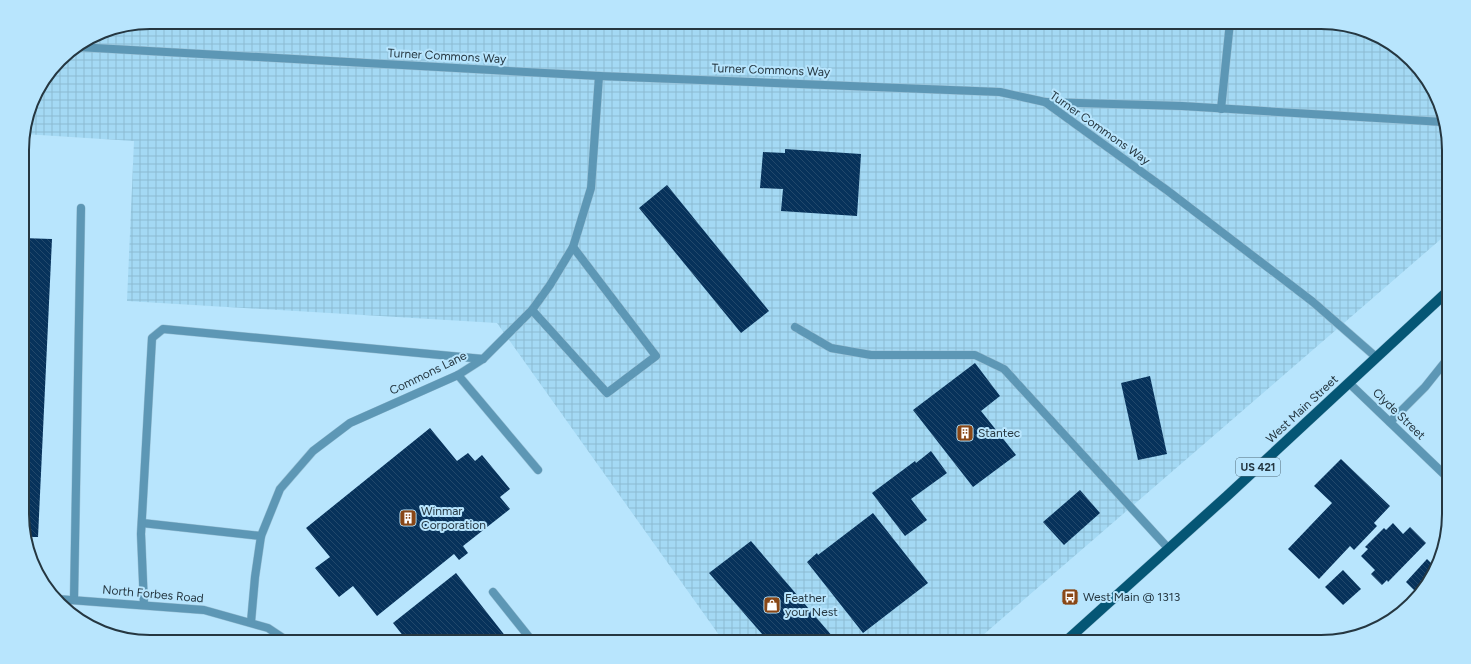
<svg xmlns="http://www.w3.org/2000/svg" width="1471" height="664" font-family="Figtree,sans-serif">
	<defs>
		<pattern id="industrial-grid" width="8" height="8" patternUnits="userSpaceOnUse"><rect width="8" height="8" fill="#a4d9f4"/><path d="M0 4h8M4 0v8" fill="none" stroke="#8dbbd2"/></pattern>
		<pattern id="building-back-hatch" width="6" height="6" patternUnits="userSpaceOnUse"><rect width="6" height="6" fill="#07325b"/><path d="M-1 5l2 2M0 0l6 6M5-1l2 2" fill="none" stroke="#22486b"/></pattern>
	</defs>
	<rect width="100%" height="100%" fill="#b8e5fd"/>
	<!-- industrial -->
	<polygon fill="url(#industrial-grid)" points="150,22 1321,22 1370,32 1423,72 1448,134 1448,233 975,642 724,642 497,323 127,301 134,141 24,134 35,94 66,54 101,32"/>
	<!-- building -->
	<g fill="url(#building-back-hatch)">
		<polygon points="785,149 861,154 857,216 781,211 783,189 760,188 763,152 785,153"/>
		<polygon points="667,185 769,311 741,333 639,208"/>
		<polygon points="22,238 52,239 38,537 26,537 23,531"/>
		<polygon points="975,363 1000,396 981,411 1016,455 973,487 913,410"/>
		<polygon points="1150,376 1167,454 1138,460 1121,383"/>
		<polygon points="430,428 457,461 468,453 475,461 482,455 510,489 500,497 510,509 463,546 468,553 459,560 454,554 377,616 353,586 339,597 315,568 330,557 306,528"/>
		<polygon points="931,451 947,473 911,499 927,520 905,536 872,493 915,461 916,463"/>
		<polygon points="1341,459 1390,506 1374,523 1377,526 1354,550 1350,546 1319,579 1288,549 1332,503 1314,486"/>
		<polygon points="1080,490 1100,513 1064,545 1043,522"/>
		<polygon points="873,513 928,583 863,633 807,562 817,553 818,555"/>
		<polygon points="1393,523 1403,534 1410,527 1426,543 1388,582 1387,580 1382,585 1371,574 1375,570 1361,556 1368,549 1365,547 1384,528 1386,530"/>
		<polygon points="751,541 833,637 827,642 769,642 709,573"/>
		<polygon points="1427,559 1436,568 1419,595 1406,582"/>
		<polygon points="1343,570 1361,589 1343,605 1325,587"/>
		<polygon points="456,573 510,642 408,642 393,623"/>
	</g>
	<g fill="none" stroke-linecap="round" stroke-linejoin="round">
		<!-- lane casing -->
		<g stroke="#9bc2d7" stroke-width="9">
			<g id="lane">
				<polyline points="77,47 599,76 1000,92 1045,102 1168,191 1313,302 1376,357"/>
				<polyline points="1045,102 1182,106 1443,122"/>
				<polyline points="1221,109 1230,22"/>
				<polyline points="532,310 607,393 656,356 573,247"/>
				<polyline points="795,327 831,348 871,355 975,355 1004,369 1168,548"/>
				<polyline points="458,375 538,470"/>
				<polyline points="142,523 261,536"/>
				<polyline points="493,592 533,642"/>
				<polyline points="74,599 81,208"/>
				<polyline points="144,605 141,534 152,338 163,329 483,359"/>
			</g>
		</g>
		<!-- street casing -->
		<g stroke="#9bc2d7" stroke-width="9">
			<g id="street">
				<polyline points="1349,383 1449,479"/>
				<polyline points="1390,422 1425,387 1449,357"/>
				<polyline points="57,599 204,610 268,628 289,642"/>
				<polyline points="251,622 255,577 261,536 280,489 313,451 350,423 458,375 483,359 532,310 550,285 573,247 591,188 599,76"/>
			</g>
		</g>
		<!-- primary casing -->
		<g stroke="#9bc2d7" stroke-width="11">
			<polyline id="primary" points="1065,642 1227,496 1448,291"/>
		</g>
		<!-- lane -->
		<use href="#lane" stroke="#5d97b5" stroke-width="8"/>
		<!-- street -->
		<use href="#street" stroke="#5d97b5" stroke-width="8"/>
		<!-- primary -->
		<use href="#primary" stroke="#055675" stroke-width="10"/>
	</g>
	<!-- icons -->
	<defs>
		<g id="building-square" transform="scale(0.9)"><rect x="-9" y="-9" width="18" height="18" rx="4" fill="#894716" stroke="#b8e5fd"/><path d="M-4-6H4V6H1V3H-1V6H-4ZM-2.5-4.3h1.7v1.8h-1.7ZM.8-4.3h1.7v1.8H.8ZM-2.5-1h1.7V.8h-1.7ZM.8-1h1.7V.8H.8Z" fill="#fff"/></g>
		<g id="bus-square" transform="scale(0.9)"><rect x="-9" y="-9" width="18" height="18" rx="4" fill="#894716" stroke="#b8e5fd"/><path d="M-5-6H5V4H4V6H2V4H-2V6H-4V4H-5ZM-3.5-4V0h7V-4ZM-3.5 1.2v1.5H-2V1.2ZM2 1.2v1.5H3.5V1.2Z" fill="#fff"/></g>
		<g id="shop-square" transform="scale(0.9)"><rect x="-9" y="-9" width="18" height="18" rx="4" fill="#894716" stroke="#b8e5fd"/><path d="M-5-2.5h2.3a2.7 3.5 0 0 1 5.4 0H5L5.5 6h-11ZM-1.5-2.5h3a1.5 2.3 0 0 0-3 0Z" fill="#fff"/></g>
	</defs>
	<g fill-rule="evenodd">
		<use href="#building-square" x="965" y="433"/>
		<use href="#building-square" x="408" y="518"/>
		<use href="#bus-square" x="1070" y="597"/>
		<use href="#shop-square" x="772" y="605"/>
	</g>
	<g text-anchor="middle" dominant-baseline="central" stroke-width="4" stroke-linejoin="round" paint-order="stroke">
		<!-- shield labels -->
		<rect fill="#b8e5fd" stroke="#516b79" stroke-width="1" x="1236" y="458" width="44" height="18" rx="3"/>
		<g font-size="11" font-weight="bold" fill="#253741">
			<text x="1258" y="467">US 421</text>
		</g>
		<!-- street labels -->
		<g font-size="12" fill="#253741" stroke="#b8e5fd">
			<text transform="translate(447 56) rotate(3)">Turner Commons Way</text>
			<text transform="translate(771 70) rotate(2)">Turner Commons Way</text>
			<text transform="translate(1100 128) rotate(35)">Turner Commons Way</text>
			<text transform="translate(428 373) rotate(-26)">Commons Lane</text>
			<text transform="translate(1302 409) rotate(-43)">West Main Street</text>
			<text transform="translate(1399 414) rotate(44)">Clyde Street</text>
			<text transform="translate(153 594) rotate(5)">North Forbes Road</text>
		</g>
		<!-- poi labels -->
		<g font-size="12" fill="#253741" stroke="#b8e5fd" text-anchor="start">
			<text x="978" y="433">Stantec</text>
			<text x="421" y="511">Winmar<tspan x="421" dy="14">Corporation</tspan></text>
			<text x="1083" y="597">West Main @ 1313</text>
			<text x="785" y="598">Feather<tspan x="785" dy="14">your Nest</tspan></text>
		</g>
	</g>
	<!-- crop -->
	<path d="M0 0H1471V664H0ZM150 29H1321A121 121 0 0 1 1442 150V514A121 121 0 0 1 1321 635H150A121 121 0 0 1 29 514V150A121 121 0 0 1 150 29Z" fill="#b8e5fd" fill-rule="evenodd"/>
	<path fill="none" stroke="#253741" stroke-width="2" d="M150 29H1321A121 121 0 0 1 1442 150V514A121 121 0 0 1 1321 635H150A121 121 0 0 1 29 514V150A121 121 0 0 1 150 29Z"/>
</svg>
